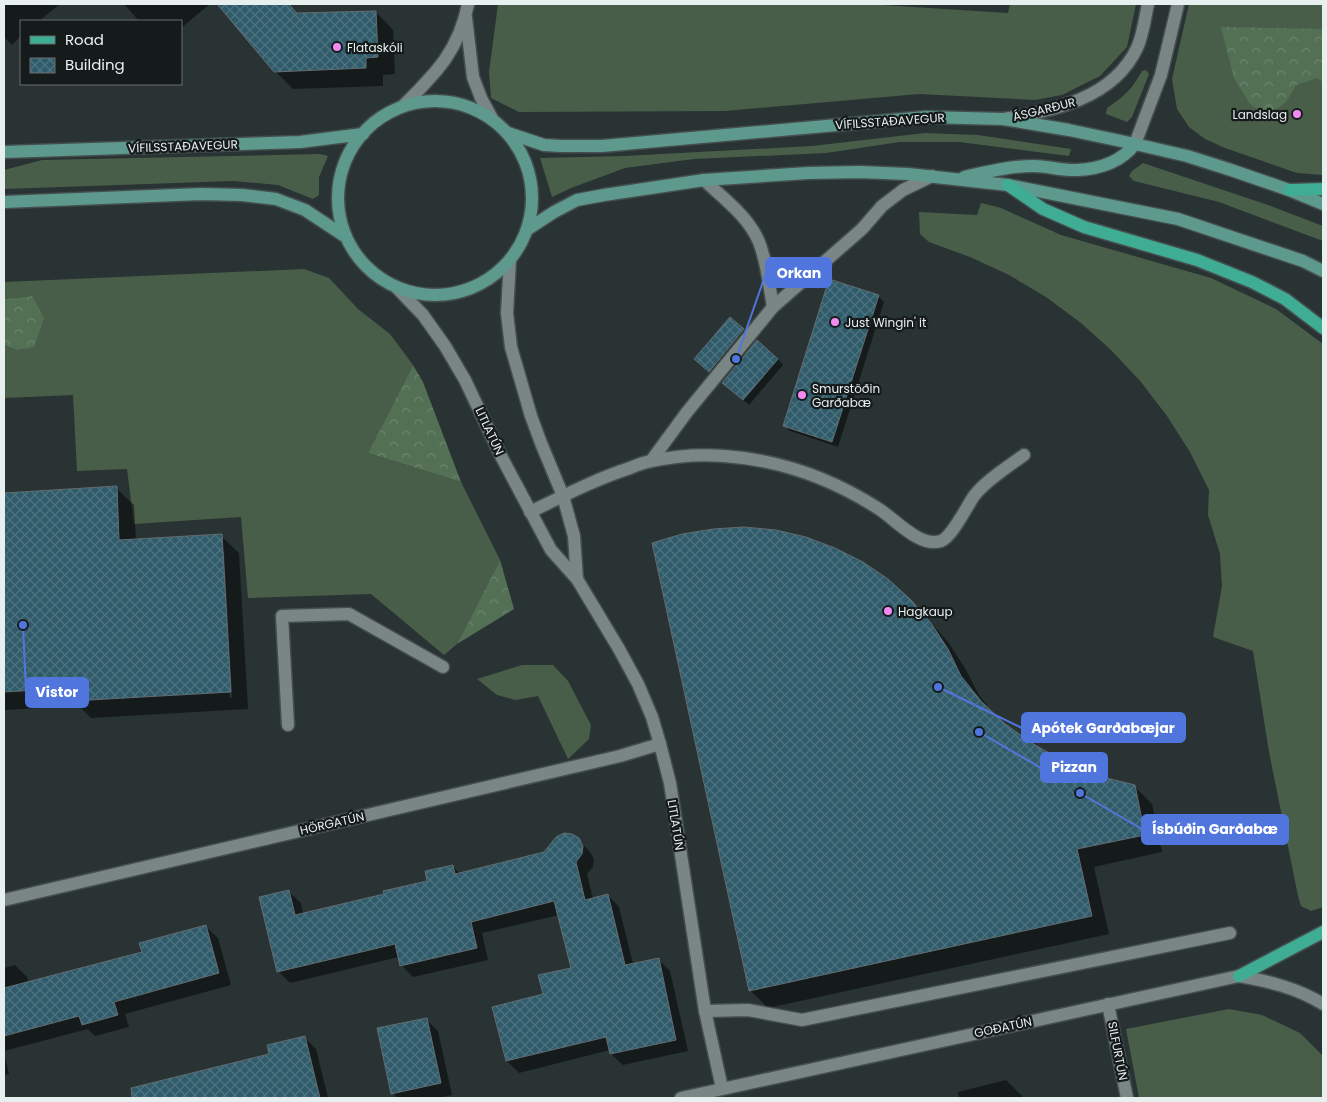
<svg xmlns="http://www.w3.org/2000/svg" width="1327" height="1102" font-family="Poppins,sans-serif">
	<defs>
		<pattern id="forest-crowns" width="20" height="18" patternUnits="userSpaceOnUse" patternTransform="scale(1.25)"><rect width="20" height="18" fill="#537054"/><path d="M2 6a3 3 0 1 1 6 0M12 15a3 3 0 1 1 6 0" fill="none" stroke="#6c856d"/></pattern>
		<pattern id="building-cross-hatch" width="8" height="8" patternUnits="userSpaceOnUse" patternTransform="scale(1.25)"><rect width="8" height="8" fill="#305b6b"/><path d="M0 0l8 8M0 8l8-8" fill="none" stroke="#4e7380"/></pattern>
	</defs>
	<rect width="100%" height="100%" fill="#293333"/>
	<!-- grass -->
	<g fill="#495e49">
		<polygon points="498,4 866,4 1008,13 1010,4 1136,4 1127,47 1100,76 1062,95 1035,100 919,94 725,111 519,112 491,98 489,72"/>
		<polygon points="1189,4 1323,4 1323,175 1297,173 1225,148 1205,139 1189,127 1177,109 1172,79"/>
		<path d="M1146,70L1149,74L1132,117L1127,122L1106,114L1107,108C1126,95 1131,90 1142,71Z"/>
		<polygon points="925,133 978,135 1071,149 1069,156 959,142 900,142 826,153 694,159 625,168 571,188 552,197 540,158 625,156 812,146"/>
		<polygon points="320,154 328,156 319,177 319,195 313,199 278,185 233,181 4,189 4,170 42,160"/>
		<polygon points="1143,163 1268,205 1323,226 1323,241 1219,202 1134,181 1129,176 1132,171"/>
		<polygon points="981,203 1001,208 1061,235 1211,278 1276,309 1323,344 1323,907 1311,911 1301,906 1298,896 1269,752 1253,651 1213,637 1222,586 1220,554 1208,515 1209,490 1190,452 1167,416 1141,382 1111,350 1081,323 1046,297 1009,275 970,257 929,242 920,234 919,212 977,215"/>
		<polygon points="304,269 329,278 358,309 390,334 413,365 368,453 461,482 500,560 457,644 444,655 371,594 248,598 241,517 134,524 127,469 77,471 73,395 4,398 4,345 16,350 32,296 4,299 4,282"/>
		<polygon points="522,665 553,665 568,681 591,725 589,739 568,759 538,696 516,700 497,695 477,679"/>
		<polygon points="1229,1009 1262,1015 1300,1033 1323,1056 1323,1098 1139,1098 1126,1029"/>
	</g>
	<!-- forest -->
	<g fill="url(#forest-crowns)">
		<polygon points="1221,27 1323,29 1323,82 1317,78 1296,85 1286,102 1267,116 1250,104 1234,78"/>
		<polygon points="32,296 44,318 34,347 16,350 4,345 4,299"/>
		<polygon points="413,365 423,382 461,482 368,453"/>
		<polygon points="500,560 514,609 457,644"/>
	</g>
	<!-- shadow -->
	<g fill="#0007" fill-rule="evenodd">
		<polygon points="4,4 60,4 39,21 21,21 21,36 12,45 4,37"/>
		<polygon points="124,4 210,4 181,28 181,21 139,21"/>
		<polygon points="218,4 290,4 299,14 376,12 393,30 395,74 383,75 383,86 293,89 275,71"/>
		<polygon points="878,296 884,302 838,447 790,431 784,425"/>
		<polygon points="730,318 749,336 716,377 701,365"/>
		<polygon points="778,359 783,365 749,405 729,388"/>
		<path d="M116,488L134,505L136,540L221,536L239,553L248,709L91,718L79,706L4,710V494ZM221,552H224L232,698H230Z"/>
		<polygon points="910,601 928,619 948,642 965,668 979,695 996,717 1029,743 1062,763 1097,777 1134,786 1152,804 1162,852 1094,867 1109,934 768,1008 750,990"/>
		<polygon points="578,839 590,852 594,859 593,867 587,874 593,899 608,895 619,907 633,964 658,959 670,971 688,1051 623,1065 611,1054 610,1050 519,1073 507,1061 545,995 572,969 559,915 482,933 488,960 413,977 401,965 399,957 290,983 278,971 289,892 301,903 303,914 385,895 429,882 453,866 460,874 545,853"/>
		<polygon points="206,927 218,938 231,985 125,1014 129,1027 95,1036 88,1029 4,1051 4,968 15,965 27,977 29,983 143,953"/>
		<polygon points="426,1019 438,1031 452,1095 438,1098 397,1098 393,1093"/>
		<polygon points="304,1037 316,1049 328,1098 185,1098 180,1077 271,1055"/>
		<polygon points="4,1053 9,1074 4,1075"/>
		<polygon points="1006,1080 1024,1098 959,1098 958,1092"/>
	</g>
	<!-- building -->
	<g fill="url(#building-cross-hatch)" stroke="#626c70">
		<polygon points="217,4 289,4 297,13 376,11 378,57 366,58 366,68 274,72"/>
		<polygon points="829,279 879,295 832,442 783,426"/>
		<polygon points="730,317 744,329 709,372 694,359"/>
		<polygon points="757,340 778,359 743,400 722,383"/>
		<polygon points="117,486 119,540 222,534 231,692 72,701 72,688 4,692 4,493"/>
		<polygon points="744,527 776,530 806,537 835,548 863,562 888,579 911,600 931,623 948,649 961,676 981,701 1004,723 1030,742 1063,761 1098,776 1135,785 1145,835 1077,849 1092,916 749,991 652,543 682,534 713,529"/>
		<polygon points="564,833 572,834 579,838 583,846 582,854 576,862 585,900 608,894 625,965 659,958 676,1040 610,1054 606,1037 506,1061 492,1007 543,994 538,975 571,968 554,901 471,922 477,948 400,966 395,944 277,972 259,897 289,890 295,915 384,894 383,891 427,881 425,871 453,865 455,874 544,852 556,837"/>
		<polygon points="206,925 219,973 114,1002 118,1015 82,1025 79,1016 4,1036 4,988 142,952 139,943"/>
		<polygon points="427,1018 441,1083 391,1094 377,1028"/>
		<polygon points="305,1036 320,1098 132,1098 131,1088 269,1054 267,1045"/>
	</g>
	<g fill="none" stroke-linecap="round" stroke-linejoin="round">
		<!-- lane casing -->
		<g stroke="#454e4e" stroke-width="15">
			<g id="lane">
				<path d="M704,180C724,199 748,216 759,242C767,262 769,285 773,307"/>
				<polyline points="651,461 687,412 773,307 862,229 882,206 903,190 932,176"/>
				<path d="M530,512C563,496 596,479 630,468C637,465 645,462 652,461C675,456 700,454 724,456C781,460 831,478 879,509C896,520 920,548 941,541C952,537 967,506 974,496C985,481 1009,466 1024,455"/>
				<polyline points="288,725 282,616 349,614 443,667"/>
				<polyline points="705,1011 748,1010 802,1020 1230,933"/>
			</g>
		</g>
		<!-- street casing -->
		<g stroke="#454e4e" stroke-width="15">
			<g id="street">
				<polyline points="466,18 473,77 481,98 493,120"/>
				<path d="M403,106C435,74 459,51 468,4"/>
				<path d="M1004,119C1054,110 1113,99 1137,48C1143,35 1145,18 1148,4"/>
				<polyline points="1135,144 1161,75 1178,4"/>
				<polyline points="510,260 507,313 511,347 531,416 541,443 563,496 574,536 577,579"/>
				<polyline points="397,288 423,315 445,346 465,380 501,456 551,550 577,579 619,649 638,684 652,717 660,744 670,783 705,1011 722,1088"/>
				<polyline points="4,900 620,756 660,744"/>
				<polyline points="1108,1004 1127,1098"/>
				<path d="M681,1098L1239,976C1268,981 1297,988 1323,1004"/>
			</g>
		</g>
		<!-- secondary casing -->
		<g stroke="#454e4e" stroke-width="15">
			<g id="secondary">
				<circle cx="435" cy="198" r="97"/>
				<polyline points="508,133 544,145 561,146 602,146 926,117 1003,119 1069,130 1135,144 1187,156 1231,170 1289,190 1323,204"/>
				<polyline points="4,152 300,142 363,134"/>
				<path d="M964,177C987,172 1010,166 1034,166C1048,166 1062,171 1077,170C1099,169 1121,162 1135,144"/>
				<polyline points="4,202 201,194 242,195 276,199 305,210 346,237"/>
				<polyline points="528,229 554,212 577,200 604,195 704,180 808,173 860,172 908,174 1008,185 1178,219 1303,261 1323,271"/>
			</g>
		</g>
		<!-- primary casing -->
		<g stroke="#454e4e" stroke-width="15">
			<g id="primary">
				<polyline points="1008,185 1043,209 1084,227 1197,260 1252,282 1285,299 1323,328"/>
				<polyline points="1289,190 1323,189"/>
				<polyline points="1239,976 1323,932"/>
			</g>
		</g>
		<!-- lane -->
		<use href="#lane" stroke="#7a8686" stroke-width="12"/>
		<!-- street -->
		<use href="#street" stroke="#7a8686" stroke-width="12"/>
		<!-- secondary -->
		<use href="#secondary" stroke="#5d998d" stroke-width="12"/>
		<!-- primary -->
		<use href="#primary" stroke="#3fac94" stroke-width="12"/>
	</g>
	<!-- markers -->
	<g fill="#f38af1" stroke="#151a1a" stroke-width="2">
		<circle cx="337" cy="47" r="5"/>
		<circle cx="1297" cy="114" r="5"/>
		<circle cx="835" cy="322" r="5"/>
		<circle cx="802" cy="395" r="5"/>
		<circle cx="888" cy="611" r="5"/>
	</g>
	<g text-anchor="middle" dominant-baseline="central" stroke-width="4.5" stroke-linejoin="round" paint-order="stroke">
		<!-- poi labels -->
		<g font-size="12" fill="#e8efef" stroke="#151a1a" text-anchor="start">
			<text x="347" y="47">Flataskóli</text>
			<text x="1287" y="114" text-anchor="end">Landslag</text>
			<text x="845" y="322">Just Wingin' it</text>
			<text x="812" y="388">Smurstöðin<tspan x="812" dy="14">Garðabæ</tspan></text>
			<text x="898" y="611">Hagkaup</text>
		</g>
		<!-- street labels -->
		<g font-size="12" fill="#e8efef" stroke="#151a1a">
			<text transform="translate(1044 109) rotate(-14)">ÁSGARÐUR</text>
			<text transform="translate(890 121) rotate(-4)">VÍFILSSTAÐAVEGUR</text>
			<text transform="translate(183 146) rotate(-2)">VÍFILSSTAÐAVEGUR</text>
			<text transform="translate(490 431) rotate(65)">LITLATÚN</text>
			<text transform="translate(332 823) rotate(-13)">HÖRGATÚN</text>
			<text transform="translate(676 825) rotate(81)">LITLATÚN</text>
			<text transform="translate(1003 1027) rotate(-12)">GOÐATÚN</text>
			<text transform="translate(1118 1051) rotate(79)">SILFURTÚN</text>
		</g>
	</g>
	<!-- callouts -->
	<path fill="none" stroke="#5076de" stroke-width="2" d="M736 359L766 273M23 625L26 692M938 687L1022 728M979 732L1041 768M1080 793L1142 829"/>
	<g fill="#5076de" stroke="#151a1a" stroke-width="2">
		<circle cx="736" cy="359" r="5"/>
		<circle cx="23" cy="625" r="5"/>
		<circle cx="938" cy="687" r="5"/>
		<circle cx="979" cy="732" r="5"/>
		<circle cx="1080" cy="793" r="5"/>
	</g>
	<g fill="#5076de" stroke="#5076de" stroke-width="2">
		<rect x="766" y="258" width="65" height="29" rx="5"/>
		<rect x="26" y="678" width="62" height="29" rx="5"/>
		<rect x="1022" y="713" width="163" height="29" rx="5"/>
		<rect x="1041" y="753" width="66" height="29" rx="5"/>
		<rect x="1142" y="815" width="146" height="29" rx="5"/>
	</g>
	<g font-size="14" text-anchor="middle" font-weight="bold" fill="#fff">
		<text x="799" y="278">Orkan</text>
		<text x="57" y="697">Vistor</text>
		<text x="1103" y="733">Apótek Garðabæjar</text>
		<text x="1074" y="772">Pizzan</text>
		<text x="1215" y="834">Ísbúðin Garðabæ</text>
	</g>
	<!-- border -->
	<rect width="1327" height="1102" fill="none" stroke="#e8efef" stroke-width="10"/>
	<!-- legend -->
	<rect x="20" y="20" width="162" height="65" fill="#151a1a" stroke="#696f6f"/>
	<rect x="30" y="36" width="25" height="8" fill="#3fac94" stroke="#696f6f"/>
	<text x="65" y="45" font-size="15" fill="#e8efef">Road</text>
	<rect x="30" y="58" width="25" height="15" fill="url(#building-cross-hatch)" stroke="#696f6f"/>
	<text x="65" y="70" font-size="15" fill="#e8efef">Building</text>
</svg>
